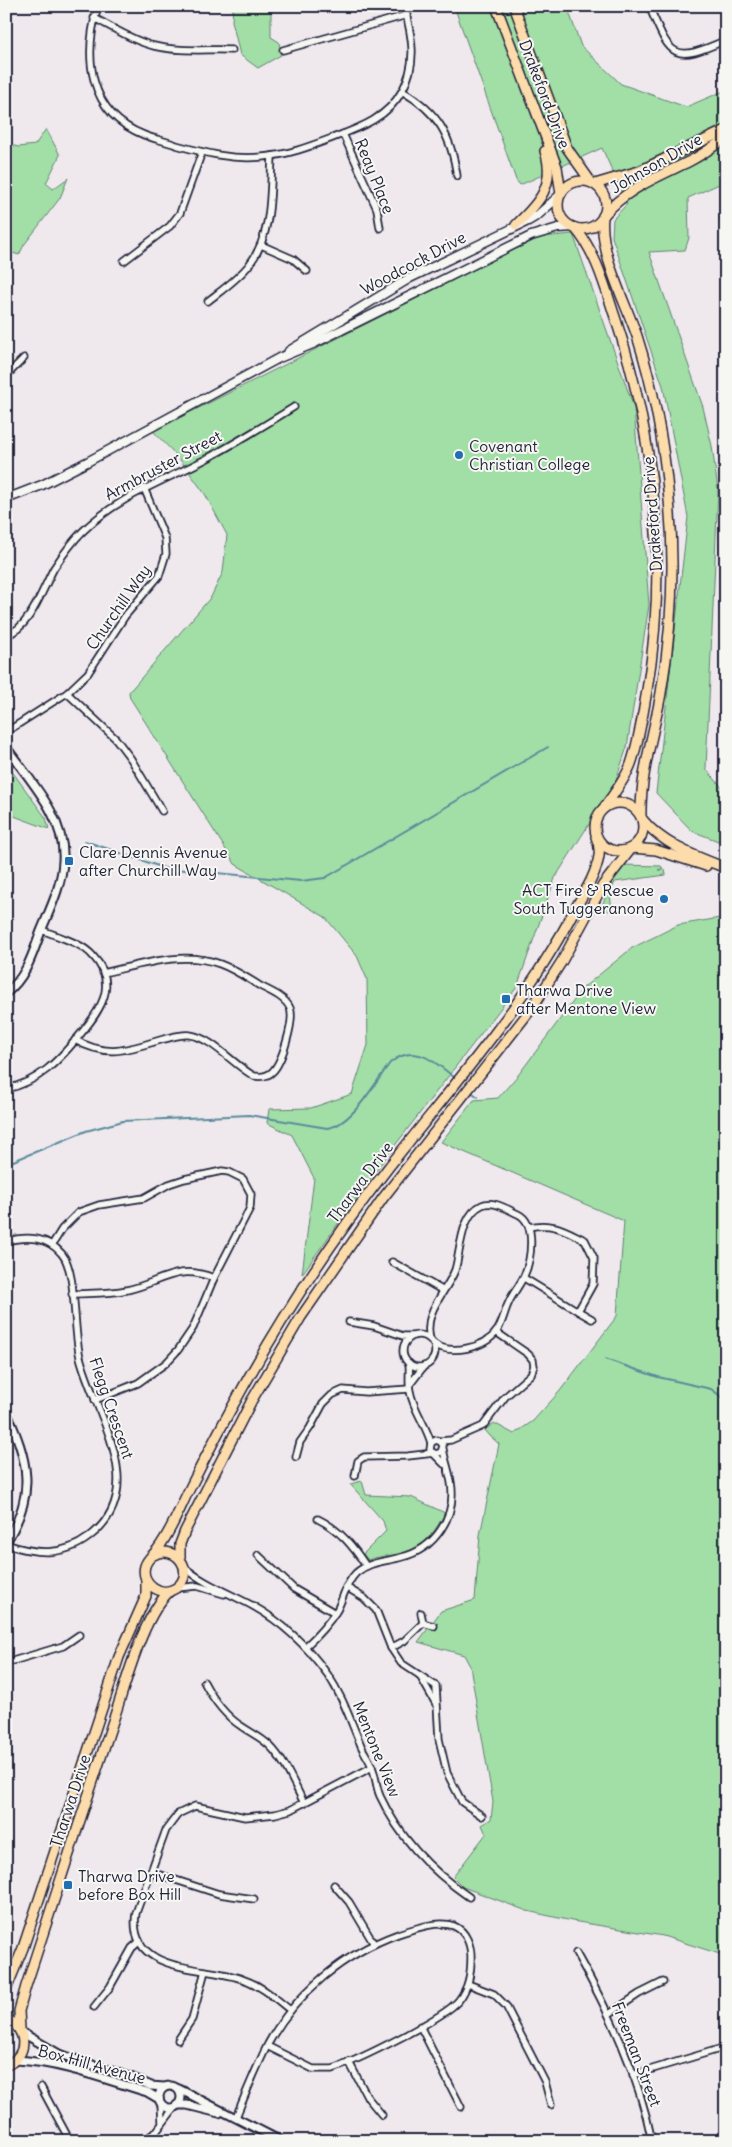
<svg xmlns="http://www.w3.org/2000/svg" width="732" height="2147" font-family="Delius,sans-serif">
	<rect width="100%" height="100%" fill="#efe9ee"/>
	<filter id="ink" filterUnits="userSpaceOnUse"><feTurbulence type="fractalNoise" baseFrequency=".02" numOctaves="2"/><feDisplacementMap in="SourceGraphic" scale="10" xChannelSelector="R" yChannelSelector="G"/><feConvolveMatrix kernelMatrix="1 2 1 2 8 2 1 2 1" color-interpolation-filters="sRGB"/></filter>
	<g filter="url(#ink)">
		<!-- green -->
		<g fill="#a1dfa7" stroke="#628071">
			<polygon points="233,6 271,6 271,37 279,42 281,55 258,68 240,55 232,21"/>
			<polygon points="454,6 567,6 581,46 621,84 686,107 726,90 726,181 688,198 689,238 685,250 649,252 703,407 712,446 718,490 706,769 726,792 726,844 692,831 656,793 688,517 663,386 612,237 613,219 627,204 602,148 520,185 516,180"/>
			<polygon points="46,129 60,155 46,183 53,189 68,178 60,198 24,245 19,255 6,251 6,143 18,147 35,145"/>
			<polygon points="573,234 634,408 649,605 627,747 615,783 555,878 517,987 383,1161 302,1274 314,1178 292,1135 267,1123 269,1109 311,1108 352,1094 368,1045 367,979 357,956 325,917 235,864 130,698 129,692 211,597 223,572 227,535 205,494 178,457 153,431 509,252 541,237"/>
			<polygon points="6,763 46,818 49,829 6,813"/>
			<path d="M622,865L661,866L663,868L658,870H665L666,875L615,882L610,894L612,910L607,911L603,903C609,890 614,878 622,865Z"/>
			<polygon points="726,917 726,1956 663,1936 572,1921 527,1911 463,1887 453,1877 486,1834 482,1825 491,1819 493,1802 470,1666 464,1655 418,1642 441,1611 475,1600 480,1535 499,1444 490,1436 485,1430 494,1423 514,1434 533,1421 560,1391 617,1316 624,1221 441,1142 474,1100 498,1098 519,1074 584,987 632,948 678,925"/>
			<path d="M362,1481L366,1495L411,1497L445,1513C435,1532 422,1550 400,1554C388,1556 379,1556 368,1560L363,1554L386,1531L383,1521L350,1484Z"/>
		</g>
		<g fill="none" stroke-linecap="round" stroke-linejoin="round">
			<!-- stream -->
			<g stroke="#5a8b9b" stroke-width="2">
				<polyline points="85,841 164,868 301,881 325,878 548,747"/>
				<polyline points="470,1091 478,1097"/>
				<path d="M6,1164L86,1131L123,1121L249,1115L327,1128C352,1125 375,1083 390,1063C415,1042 435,1062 455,1078"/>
				<polyline points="605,1359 658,1377 711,1389 726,1400"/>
			</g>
			<!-- minor casing -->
			<g stroke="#22223b" stroke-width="9">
				<g id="minor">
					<path d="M98,6C83,57 88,113 144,135C154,139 166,141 176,145C205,153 232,160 262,157C288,155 311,146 335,137C362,127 388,117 402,91C418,63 412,35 404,6"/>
					<path d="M649,6C671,57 672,64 726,40"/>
					<path d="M94,18C114,28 133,41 154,46C179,52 207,49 232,50"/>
					<polyline points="283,50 407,15"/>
					<path d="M402,91C438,112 451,135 457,176"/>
					<polyline points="343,134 377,209 380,228"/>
					<polyline points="724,219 726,221"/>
					<polyline points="261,245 293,259 307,271"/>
					<polyline points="124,261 170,226 180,213 202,152"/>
					<path d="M208,301C222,290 238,279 249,265C273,234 270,192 272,156"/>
					<polyline points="6,376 24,358"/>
					<path d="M6,635C30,629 43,588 54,568C62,556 71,543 82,532C117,497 162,482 206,459C236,443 265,425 294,407"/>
					<polyline points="67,693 116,739 131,759 162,811"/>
					<polyline points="6,732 67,693 88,673 125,616 159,576 166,554 165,538 144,488"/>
					<path d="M75,1040C110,1059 128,1049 164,1039C173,1037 181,1034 190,1035C211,1037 235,1066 254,1076C261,1077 267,1077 272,1072C282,1063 295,1020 290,1008C285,997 270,991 260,986C247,978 234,969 220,964C182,950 140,965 103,973"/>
					<path d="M6,1089C39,1082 58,1061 79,1036C99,1012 120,985 93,956C81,942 58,937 42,930"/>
					<path d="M529,1227C553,1222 564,1230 585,1240L594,1258L593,1284L578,1311L592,1319"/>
					<path d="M6,1241C27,1236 47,1236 62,1254C77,1272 73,1330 80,1357C95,1415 152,1489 89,1537C63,1557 35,1554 6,1544"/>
					<polyline points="52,1245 62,1229 79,1212 99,1205 144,1198 169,1184 184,1179 222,1171 229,1172 243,1179 251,1194 250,1208 214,1278 193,1328 178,1350 166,1363 138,1383 95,1400"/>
					<polyline points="392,1262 442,1290"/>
					<polyline points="524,1278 578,1311"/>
					<path d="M72,1294C90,1293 109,1294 127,1290C161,1283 175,1263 214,1278"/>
					<polyline points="349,1322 374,1326 403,1336 412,1336"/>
					<circle cx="419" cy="1351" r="16"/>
					<path d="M430,1339C423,1311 446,1293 455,1270C461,1251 460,1215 482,1205C493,1200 507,1209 518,1214C537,1223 531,1260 524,1276C520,1285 513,1293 509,1302C504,1312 503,1322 497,1331C485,1348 450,1356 433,1343"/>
					<path d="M409,1363C410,1372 408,1382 410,1391C413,1409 426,1425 431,1443"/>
					<polyline points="411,1383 424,1366"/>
					<polyline points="440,1441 451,1440 483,1426 505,1397 531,1374 534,1366 533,1360 528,1354 496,1332"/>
					<polyline points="436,1454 441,1452 443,1446 441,1442 436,1440 431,1443 430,1450 444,1464"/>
					<polyline points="296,1457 300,1442 310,1428 323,1404 332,1395 343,1390 366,1392 409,1389"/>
					<polyline points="355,1476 358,1461 364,1457 408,1456 434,1453"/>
					<path d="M318,1519C340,1530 353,1546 366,1566"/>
					<polyline points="258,1555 294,1589 335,1613"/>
					<path d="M184,1567C204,1584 229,1593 253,1606C282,1622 308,1647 328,1675C343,1697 350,1720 360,1743C363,1752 369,1758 372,1767C376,1776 376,1787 380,1796C400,1839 431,1871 469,1897"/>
					<polyline points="346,1587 364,1598 376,1610 391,1648 401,1663 436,1686 439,1739 447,1773 462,1802 482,1816"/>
					<polyline points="177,1588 197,1586 224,1594"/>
					<polyline points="421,1613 423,1623 434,1626"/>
					<path d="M305,1647C317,1636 328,1624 337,1610C344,1597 345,1584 356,1573C370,1561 385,1562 402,1557C435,1549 457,1516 451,1482C449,1471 445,1460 443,1449"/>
					<polyline points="391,1648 404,1641 423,1623"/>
					<polyline points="6,1663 63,1646 79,1635"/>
					<polyline points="420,1676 436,1704"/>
					<path d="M204,1682C213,1699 224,1715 241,1726C251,1733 261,1737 270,1746C285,1761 294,1784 304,1803"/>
					<polyline points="151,1872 219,1894 254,1899"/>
					<polyline points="334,1885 349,1902 374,1944"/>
					<path d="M576,1953C610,2013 638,2073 652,2141"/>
					<polyline points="468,1984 494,1994 506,2006 545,2082 551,2105"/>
					<polyline points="94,2007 110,1987 132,1948 140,1941"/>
					<path d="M290,2010C275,1998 261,1985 242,1979C205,1965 126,1975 136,1913L166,1830L178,1814L195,1806L245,1817L275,1814L290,1810L372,1767"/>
					<polyline points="609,2014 639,1994 663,1982"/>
					<polyline points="420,2026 461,2107"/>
					<polyline points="178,2040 192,2019 205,1971"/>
					<polyline points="349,2062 368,2098 382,2115"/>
					<polyline points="633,2075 726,2047"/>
					<polyline points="41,2087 70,2141"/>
					<polyline points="161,2104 162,2122"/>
					<path d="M236,2117C246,2093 256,2068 268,2044C296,1993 343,1954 398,1934C413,1929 438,1920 454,1926C466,1931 471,1945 471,1957C471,1973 469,1987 459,2000C445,2018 358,2060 333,2069H313L267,2046"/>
					<polyline points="143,2141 156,2132 175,2107"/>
				</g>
			</g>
			<!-- tertiary casing -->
			<g stroke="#22223b" stroke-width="11">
				<g id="tertiary">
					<path d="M6,747C30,781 66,817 63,861C62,885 50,909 41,931C33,953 26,978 6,993"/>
					<path d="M6,1411C28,1460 37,1493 6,1542"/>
					<polyline points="21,2032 59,2054 133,2078 151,2086 164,2087"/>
					<path d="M16,2060C61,2062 104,2079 147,2092L159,2099"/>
					<circle cx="170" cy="2097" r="11"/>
					<polyline points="179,2089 281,2141"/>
					<polyline points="177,2105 187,2105 219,2113"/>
				</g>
			</g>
			<!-- secondary casing -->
			<g stroke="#22223b" stroke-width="11">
				<g id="secondary">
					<polyline points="289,351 410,278 528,221 538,215 560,195"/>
					<polyline points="6,499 42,485 87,462 279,358 315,343 531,236 558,228 574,227"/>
				</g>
			</g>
			<!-- primary casing -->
			<g stroke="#22223b" stroke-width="12">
				<g id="primary">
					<polyline points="595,184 639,171 726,130"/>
					<path d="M603,216C627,188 658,177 690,161C702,155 714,146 726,138"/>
					<path d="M642,819C663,845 695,856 726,868"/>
					<polyline points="632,848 656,850 706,866"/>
					<path d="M152,1556C176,1541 197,1573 176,1588C161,1598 140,1583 145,1566C147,1559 153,1555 157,1550C170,1533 178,1513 187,1494C201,1466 215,1438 230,1411C276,1326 329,1244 388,1168C454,1084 525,1005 575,909C584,893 596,875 599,856C600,849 599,844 596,837"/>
					<polyline points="180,1558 180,1544 185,1531 252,1400 301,1317 383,1198 532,1008 562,961 603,885 631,849"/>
					<polyline points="6,1990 23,1948 119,1657 146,1596 146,1580"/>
					<path d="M6,2019C28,2028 29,2057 6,2065"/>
					<path d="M20,2029L19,2011L26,1986C55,1897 84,1807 114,1718C126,1683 143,1615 170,1591"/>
				</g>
			</g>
			<!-- trunk casing -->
			<g stroke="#22223b" stroke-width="12">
				<g id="trunk">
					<polyline points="496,6 557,167 561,194"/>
					<polyline points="514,6 567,148 591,182"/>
					<circle cx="582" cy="205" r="24"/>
					<path d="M603,217C599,253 625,301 637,336C654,389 664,445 669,500C675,564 672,629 661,693C654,734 640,774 641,816"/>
					<path d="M516,225C539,203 556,185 545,151"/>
					<path d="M575,228C596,252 605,287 615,317C655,437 668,565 647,690C643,714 639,741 631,764C625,780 613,795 603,809"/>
					<circle cx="619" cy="827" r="24"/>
				</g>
			</g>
			<!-- minor -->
			<use href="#minor" stroke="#f6f6f2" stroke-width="5.5"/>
			<!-- tertiary -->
			<use href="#tertiary" stroke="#f6f6f2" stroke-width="7"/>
			<!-- secondary -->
			<use href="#secondary" stroke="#f6f6f2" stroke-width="8"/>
			<!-- primary -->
			<use href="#primary" stroke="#fddcac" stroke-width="9"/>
			<!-- trunk -->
			<use href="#trunk" stroke="#fddcac" stroke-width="9"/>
		</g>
	</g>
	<!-- markers -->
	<g fill="#1f6fb2" stroke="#f6f6f2" stroke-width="2">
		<circle cx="459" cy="455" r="5"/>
		<rect x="64" y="856" width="10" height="10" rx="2.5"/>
		<circle cx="664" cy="899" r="5"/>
		<rect x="501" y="994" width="10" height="10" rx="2.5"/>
		<rect x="63" y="1880" width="10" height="10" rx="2.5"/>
	</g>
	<g text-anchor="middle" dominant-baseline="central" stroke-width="4" stroke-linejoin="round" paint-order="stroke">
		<!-- street labels -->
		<g font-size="16" fill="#22223b" stroke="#f6f6f2">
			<text transform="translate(545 94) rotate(69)">Drakeford Drive</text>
			<text transform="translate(656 163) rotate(-30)">Johnson Drive</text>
			<text transform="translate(375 176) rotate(68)">Reay Place</text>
			<text transform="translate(413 263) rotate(-28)">Woodcock Drive</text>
			<text transform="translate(163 465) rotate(-28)">Armbruster Street</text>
			<text transform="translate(652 514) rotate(-94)">Drakeford Drive</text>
			<text transform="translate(118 607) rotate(-55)">Churchill Way</text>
			<text transform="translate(360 1182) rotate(-53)">Tharwa Drive</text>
			<text transform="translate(112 1408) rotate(71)">Flegg Crescent</text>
			<text transform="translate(377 1749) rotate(68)">Mentone View</text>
			<text transform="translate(70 1801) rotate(-72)">Tharwa Drive</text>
			<text transform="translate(637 2054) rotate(69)">Freeman Street</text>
			<text transform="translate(92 2064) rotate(15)">Box Hill Avenue</text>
		</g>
		<!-- poi labels -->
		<g font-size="16" fill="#22223b" stroke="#f6f6f2" text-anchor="start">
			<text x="469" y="446">Covenant<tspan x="469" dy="18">Christian College</tspan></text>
			<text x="79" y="852">Clare Dennis Avenue<tspan x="79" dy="18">after Churchill Way</tspan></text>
			<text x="654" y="890" text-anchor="end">ACT Fire &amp; Rescue<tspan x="654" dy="18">South Tuggeranong</tspan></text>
			<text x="516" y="990">Tharwa Drive<tspan x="516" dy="18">after Mentone View</tspan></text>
			<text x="78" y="1876">Tharwa Drive<tspan x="78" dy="18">before Box Hill</tspan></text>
		</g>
	</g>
	<!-- margin -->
	<rect width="732" height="2147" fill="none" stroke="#f6f6f2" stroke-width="25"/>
	<rect x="12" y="12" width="707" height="2122" fill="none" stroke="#22223b" stroke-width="2" filter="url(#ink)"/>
</svg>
